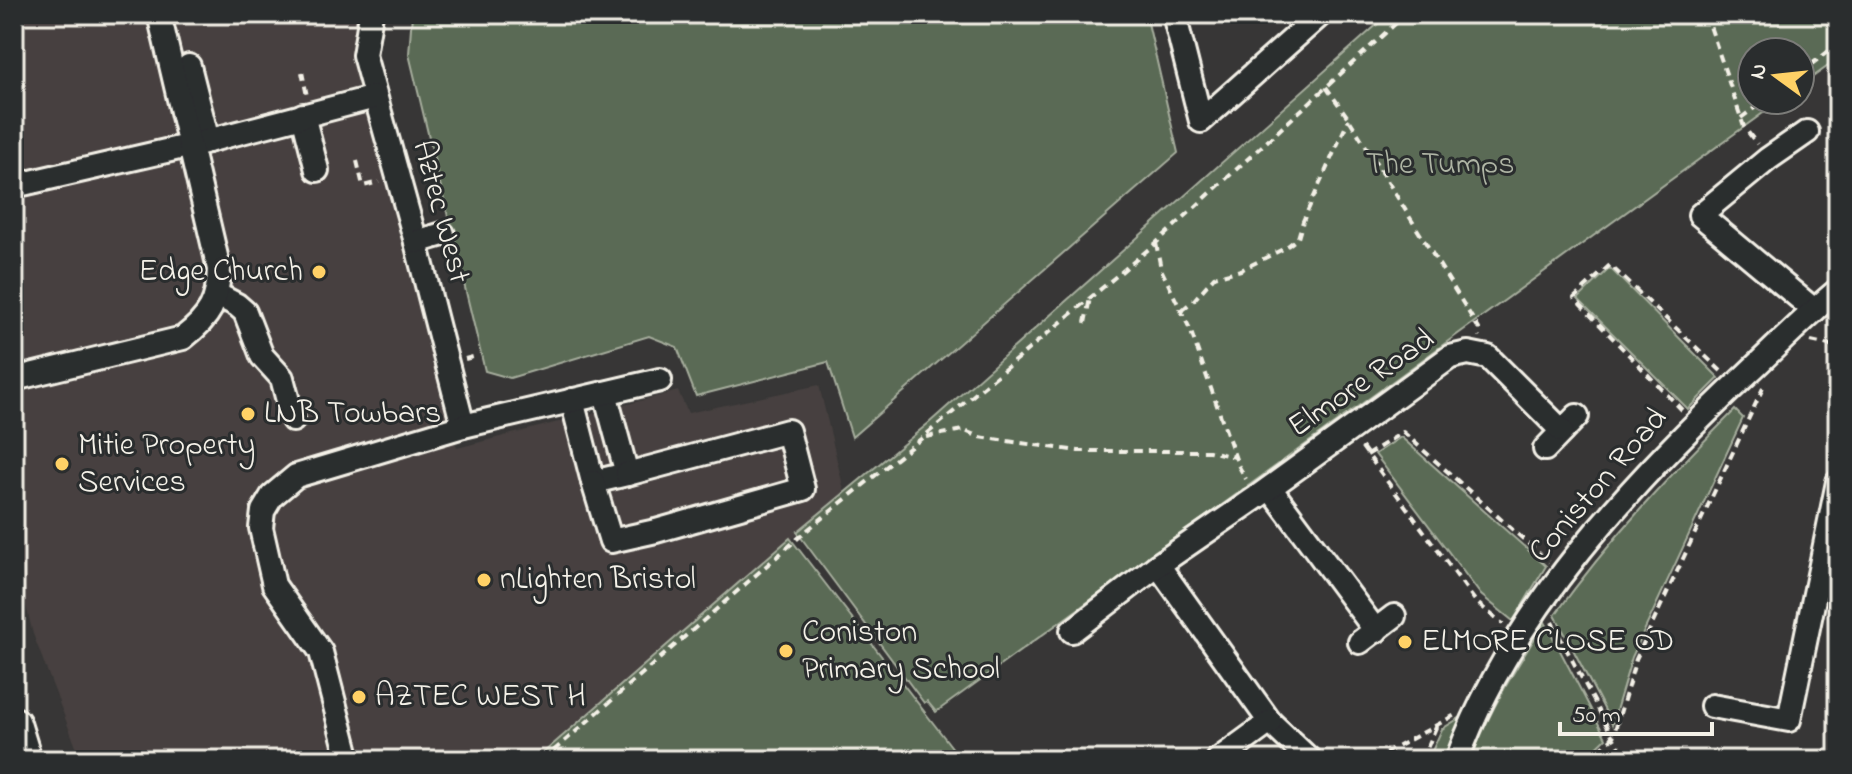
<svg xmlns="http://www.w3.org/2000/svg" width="1852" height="774" font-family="'Indie Flower',sans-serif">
	<rect width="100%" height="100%" fill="#373636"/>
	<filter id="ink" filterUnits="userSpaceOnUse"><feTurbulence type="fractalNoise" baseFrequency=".0125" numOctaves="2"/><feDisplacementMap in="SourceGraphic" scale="16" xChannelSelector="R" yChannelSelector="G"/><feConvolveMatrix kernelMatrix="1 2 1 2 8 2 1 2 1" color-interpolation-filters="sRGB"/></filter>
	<g filter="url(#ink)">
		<!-- built -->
		<polygon fill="#46403f" points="14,14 359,14 352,54 457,448 678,391 688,413 819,385 845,494 534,760 81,760 33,634 14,558"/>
		<!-- green -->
		<g fill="#5a6b54" stroke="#a7ae9e" stroke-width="2">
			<polygon points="412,14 1146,14 1178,153 852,437 828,362 696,396 677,347 649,336 510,378 485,371 409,54"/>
			<polygon points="1389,14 1838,14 1838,59 1800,86 1800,52 1752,52 1752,100 1781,100 936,712 927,701 924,703 797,532 930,422"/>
			<polygon points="1610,268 1719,378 1688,409 1578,299"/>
			<path d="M1735,410L1743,418L1632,657L1612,724L1555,615C1609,540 1670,475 1735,410Z"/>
			<polygon points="1401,437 1546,566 1513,621 1481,595 1375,454"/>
			<polygon points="790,538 954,750 949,760 535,760"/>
			<path d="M1545,622L1606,738L1583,760H1471C1489,710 1517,666 1545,622Z"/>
			<polygon points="1469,712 1448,760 1428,760 1442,729"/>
		</g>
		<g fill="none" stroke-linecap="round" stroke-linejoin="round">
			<!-- minor casing -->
			<g stroke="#f4f1e8" stroke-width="28">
				<g id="minor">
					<polyline points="371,14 364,55 416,242 463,426"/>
					<polyline points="1174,14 1201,121 1321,14"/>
					<polyline points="189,66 208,141"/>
					<polyline points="303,115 317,170"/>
					<polyline points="1807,132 1768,159 1700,215 1814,310"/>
					<polyline points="14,186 192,145 375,97"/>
					<polyline points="416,242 443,234"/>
					<polyline points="218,295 237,305 245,312 262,356 282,378 293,420"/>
					<path d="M14,379L183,338C210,317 218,303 219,269L159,14"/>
					<polyline points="572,400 593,482 627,474 605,393"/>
					<polyline points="1545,449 1577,416"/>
					<polyline points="593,482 611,541 656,531 803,489 788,431 627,474"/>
					<polyline points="1270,488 1376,631"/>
					<polyline points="1158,565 1270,722 1310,760"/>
					<polyline points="1072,631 1158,565 1257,497 1450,357 1468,353 1488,357 1562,431"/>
					<polyline points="1360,642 1394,616"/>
					<polyline points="1712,706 1789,720 1838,482"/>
					<polyline points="349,760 321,652 274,585 261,528 263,511 272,496 296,476 463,426 660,380"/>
					<polyline points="1218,760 1270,722"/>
					<path d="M1457,760C1511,611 1634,480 1748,373C1778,345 1806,316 1838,290"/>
				</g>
			</g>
			<!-- highway casing -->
			<g stroke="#f4f1e8" stroke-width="38">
				<polyline id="highway" points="14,724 25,760"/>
			</g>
			<!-- path -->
			<g stroke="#f4f1e8" stroke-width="4" stroke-dasharray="8 6" stroke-linecap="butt">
				<polyline points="1706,14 1744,127 1757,144"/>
				<polyline points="302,72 307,96"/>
				<polyline points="1800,73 1838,44"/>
				<polyline points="1326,87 1349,119 1479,329 1479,337"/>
				<polyline points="1741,118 1765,100"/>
				<polyline points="357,161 363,186 379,182"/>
				<polyline points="1156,243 1161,269 1190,329 1238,465 1246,479"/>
				<polyline points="1182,310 1194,300 1214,277 1241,270 1285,248 1298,238 1303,221 1349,119"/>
				<polyline points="1085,323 1090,298"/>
				<polyline points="1811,341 1838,347"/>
				<polyline points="465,359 477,356"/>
				<polyline points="1682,410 1574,298 1610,265 1721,371"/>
				<polyline points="926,437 963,430 979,437 1078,451 1209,451 1235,457"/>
				<polyline points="1362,447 1476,602 1503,624"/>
				<polyline points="1367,455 1403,432 1549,562"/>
				<polyline points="1552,622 1613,737 1628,760"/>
				<polyline points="543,760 811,527 922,438 1156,243 1406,14"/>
				<polyline points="1373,760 1455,715"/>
				<polyline points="1422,760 1437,725"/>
				<polyline points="1589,760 1613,737 1636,659 1763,388"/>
			</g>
			<!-- minor -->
			<use href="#minor" stroke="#2a2d2e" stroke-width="22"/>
			<!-- highway -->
			<use href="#highway" stroke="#2a2d2e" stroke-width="32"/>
		</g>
	</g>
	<!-- markers -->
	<g fill="#ffd166" stroke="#2a2d2e" stroke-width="3">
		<circle cx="319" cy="272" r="8"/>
		<circle cx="248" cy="414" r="8"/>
		<circle cx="62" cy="464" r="8"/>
		<circle cx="484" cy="580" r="8"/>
		<circle cx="1405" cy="642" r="8"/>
		<circle cx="786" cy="651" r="8"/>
		<circle cx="359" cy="697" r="8"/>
	</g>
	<g text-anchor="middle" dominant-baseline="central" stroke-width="6" stroke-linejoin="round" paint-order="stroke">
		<!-- park labels -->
		<g font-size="32" fill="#afb5a5" stroke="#2a2d2e">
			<text x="1440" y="165">The Tumps</text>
		</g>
		<!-- street labels -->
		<g font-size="32" fill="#f4f1e8" stroke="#2a2d2e">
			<text transform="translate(440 212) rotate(75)">Aztec West</text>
			<text transform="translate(1362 384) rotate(-34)">Elmore Road</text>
			<text transform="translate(1599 486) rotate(-49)">Coniston Road</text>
		</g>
		<!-- poi labels -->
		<g font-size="32" fill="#f4f1e8" stroke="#2a2d2e" text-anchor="start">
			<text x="303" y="272" text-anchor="end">Edge Church</text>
			<text x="264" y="414">LNB Towbars</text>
			<text x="78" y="446">Mitie Property<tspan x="78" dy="37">Services</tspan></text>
			<text x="500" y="580">nLighten Bristol</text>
			<text x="802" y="633">Coniston<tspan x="802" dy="37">Primary School</tspan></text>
			<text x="1421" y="642">ELMORE CLOSE OD</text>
			<text x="375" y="697">AZTEC WEST H</text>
		</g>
	</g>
	<!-- margin -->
	<rect width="1852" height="774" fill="none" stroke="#2a2d2e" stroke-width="48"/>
	<rect x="24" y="24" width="1804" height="726" fill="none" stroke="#f4f1e8" stroke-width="3" filter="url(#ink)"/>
	<!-- north arrow -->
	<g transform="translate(1776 76) rotate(285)"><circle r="38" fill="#2a2d2e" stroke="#7b7b78" stroke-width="2"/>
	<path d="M0-6L14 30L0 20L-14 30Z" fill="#ffd166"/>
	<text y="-12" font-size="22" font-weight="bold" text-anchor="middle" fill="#f4f1e8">N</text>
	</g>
	<!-- scale -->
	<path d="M1560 722v12h152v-12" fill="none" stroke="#f4f1e8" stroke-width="4"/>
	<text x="1572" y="722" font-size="24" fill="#f4f1e8" stroke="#2a2d2e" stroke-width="6" paint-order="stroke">50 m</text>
</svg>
